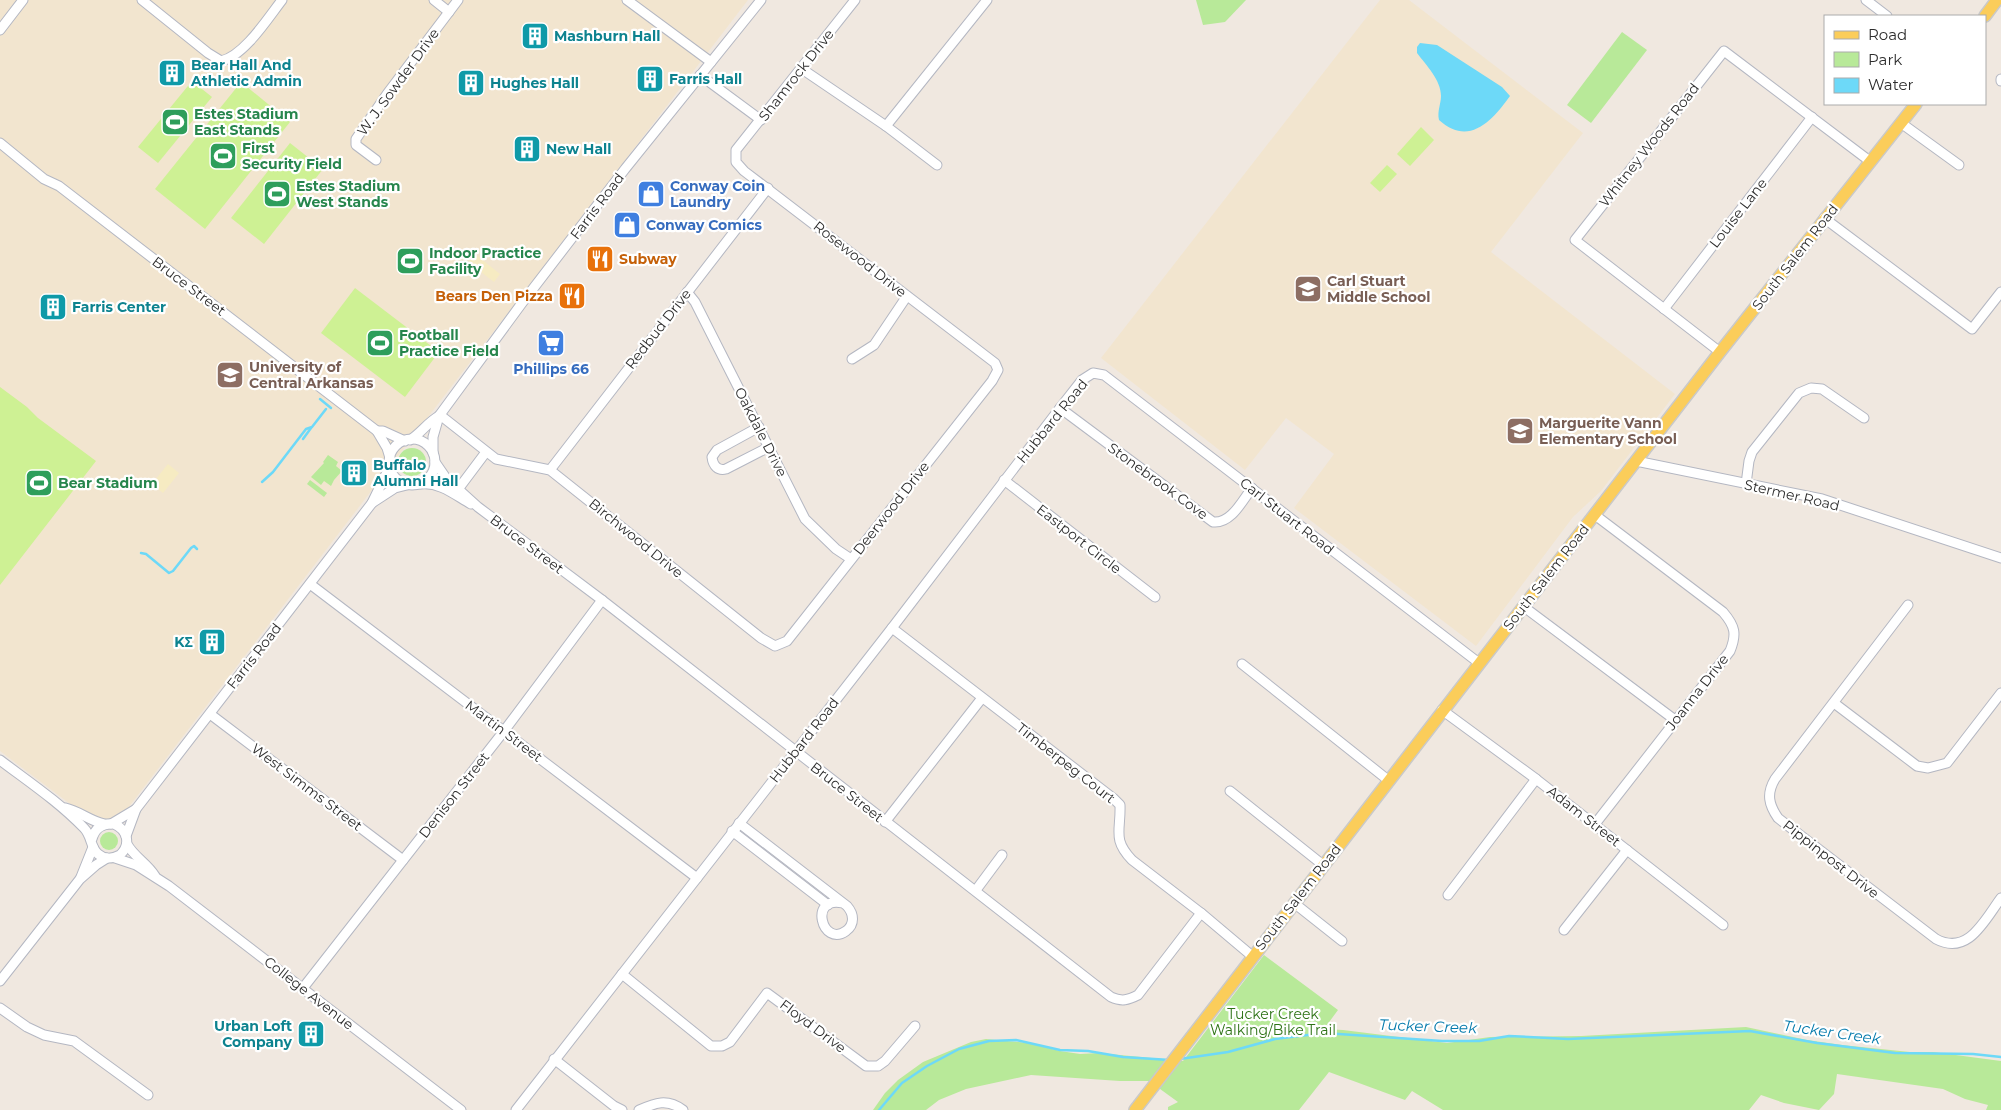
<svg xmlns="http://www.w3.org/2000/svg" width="2001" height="1110" font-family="Montserrat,sans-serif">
	<rect width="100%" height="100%" fill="#f0e8e0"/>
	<!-- education -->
	<g fill="#f2e5cf">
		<polygon points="0,0 748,0 128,808 120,815 109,820 99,820 82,813 0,751"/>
		<polygon points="1380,0 1409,0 1583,133 1491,252 1675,394 1601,491 1573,517 1476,646 1294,508 1334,454 1286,418 1245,470 1101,358"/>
	</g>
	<!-- green -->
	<g fill="#b8e999">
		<polygon points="1196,0 1246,0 1225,22 1203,25"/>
		<polygon points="1622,32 1647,50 1591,123 1567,105"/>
		<circle cx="412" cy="462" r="14"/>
		<polygon points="328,455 338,462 336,466 342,471 334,480 331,486 324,481 321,485 311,477 324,463 323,462"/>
		<polygon points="310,480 327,493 324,497 307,484"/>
		<circle cx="109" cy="841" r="9"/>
		<polygon points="1264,955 1338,1010 1324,1029 1343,1030 1447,1043 1490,1037 1581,1036 1746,1027 1807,1040 1842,1045 1910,1052 1933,1052 2001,1061 2001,1110 1986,1110 1988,1105 1965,1099 1943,1089 1837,1074 1834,1094 1819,1110 1784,1103 1761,1095 1749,1110 1443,1110 1412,1091 1405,1100 1329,1072 1299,1110 1168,1110 1168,1107 1178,1102 1149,1081 1120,1081 1031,1075 966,1089 939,1100 926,1110 873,1110 885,1093 898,1080 923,1062 971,1042 986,1039 1028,1043 1060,1051 1080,1054 1099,1053 1183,1061"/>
	</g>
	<!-- sand -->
	<g fill="#f6ebc2">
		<polygon points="475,254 500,274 494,282 468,262"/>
		<polygon points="168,464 179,473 163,493 152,484"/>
	</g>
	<!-- pitch -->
	<g fill="#cef194">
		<polygon points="192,81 212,97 158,163 138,147"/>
		<polygon points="241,82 290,122 205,229 155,189"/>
		<polygon points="1421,127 1434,140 1410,166 1397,154"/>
		<polygon points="290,143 323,169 264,244 231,218"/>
		<polygon points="1387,165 1397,174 1380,192 1370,183"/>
		<polygon points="355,288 439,352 405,397 321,333"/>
		<polygon points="0,387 27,407 38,418 96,461 0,585"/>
	</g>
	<!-- water -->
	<path fill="#6dd9f8" d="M1420,43L1437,45L1502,87L1510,96C1492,121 1469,147 1439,120C1437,111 1441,104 1441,96C1441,80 1426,65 1417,53V47Z"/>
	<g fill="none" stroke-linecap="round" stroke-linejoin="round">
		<!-- stream -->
		<g stroke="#6dd9f8" stroke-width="2.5">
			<polyline points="320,399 331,408"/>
			<polyline points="303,439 311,428"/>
			<polyline points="262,482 273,472 306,429 312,427 326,409"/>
			<polyline points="141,553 146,554 169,573 173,571 191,548 194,546 197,549"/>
			<polyline points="1180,1059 1228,1052 1275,1039 1324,1033 1442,1041 1479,1041 1509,1036 1568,1039 1750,1031 1817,1043 1895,1053 1973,1054 2001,1057"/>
			<polyline points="879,1110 902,1083 927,1066 959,1049 989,1041 1016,1040 1060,1050 1088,1051 1123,1057 1170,1060"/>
		</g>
		<!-- minor casing -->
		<g stroke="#b4b7c2" stroke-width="11">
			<g id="minor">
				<path d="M142,0L208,53L221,61C244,56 268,18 282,0"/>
				<polyline points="434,0 449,12"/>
				<polyline points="627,0 711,62"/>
				<polyline points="1866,0 1887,16"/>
				<polyline points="0,30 23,0"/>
				<polyline points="802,69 886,126 937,165"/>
				<polyline points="700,75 761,120"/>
				<polyline points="2001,79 2001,81"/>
				<polyline points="1901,123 1959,165"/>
				<polyline points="886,126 987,0"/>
				<polyline points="0,143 44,179 59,186 377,431 387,448 390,458"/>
				<polyline points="376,160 356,145 356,139 387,94 458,0"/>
				<polyline points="1824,218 1972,329 2001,292"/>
				<polyline points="687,292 695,302 805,519 836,549 851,559"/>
				<polyline points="1664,309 1812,117"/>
				<polyline points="1720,352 1575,240 1724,51 1871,162"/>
				<polyline points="852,359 874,345 907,296"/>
				<path d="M1060,408L1213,522C1231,524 1242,501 1252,488"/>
				<polyline points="440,415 496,459 550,470 761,638 775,646 787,641 992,381 998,370 995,363 744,171 736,162 736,150 855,0"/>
				<path d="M759,427L717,450L712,457C713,466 718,471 726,469L769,447"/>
				<polyline points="377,431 383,431 405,441"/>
				<circle cx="412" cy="462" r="23"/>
				<path d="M410,440C421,433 428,422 439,416"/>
				<polyline points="433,453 433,437 439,416 522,303 625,169 761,0"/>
				<polyline points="1636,461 1822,499 2001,558"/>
				<path d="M435,462L446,478L478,507L602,600L1111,997C1122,1002 1128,1000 1138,995L1201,913"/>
				<polyline points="550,470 768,188"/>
				<polyline points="1004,480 1155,597"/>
				<path d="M421,484C440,482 455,495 471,504"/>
				<polyline points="1746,484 1749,461 1752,452 1799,393 1811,388 1822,389 1864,418"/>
				<polyline points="459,488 486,452"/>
				<polyline points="372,503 395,488 407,485"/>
				<path d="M1595,515L1723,612C1735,626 1737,634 1730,651L1595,824"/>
				<polyline points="310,584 697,878"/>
				<path d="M1908,605L1775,779C1766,794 1769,805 1778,818L1936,939C1968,956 1984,921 2001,898"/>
				<polyline points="1524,607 1675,720"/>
				<path d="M892,628L1113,798L1120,805C1121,831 1112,839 1132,860L1201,913L1252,956"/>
				<polyline points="1242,664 1388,780"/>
				<polyline points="1834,703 1917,766 1928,768 1947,763 2001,693"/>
				<polyline points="1442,710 1536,779 1723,925"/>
				<polyline points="210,714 403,860"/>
				<path d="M0,760C29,782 59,802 84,828C92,836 90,847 98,854C105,860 112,859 120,855C131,845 128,830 114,824C102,823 95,828 92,839"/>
				<polyline points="1230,791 1323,865"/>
				<path d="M65,808C79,811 90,821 104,824"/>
				<polyline points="885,822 982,698"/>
				<path d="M739,823L847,906C854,914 855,924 846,931C822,948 808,895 843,903"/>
				<polyline points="111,824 136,809"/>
				<polyline points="732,831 828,905"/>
				<polyline points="126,836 136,809 372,503 390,466"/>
				<path d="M127,844C134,857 147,863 155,876"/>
				<polyline points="115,858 136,865 169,886 461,1110"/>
				<polyline points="81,877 93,847"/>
				<polyline points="976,890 1002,855"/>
				<polyline points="1448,895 1536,779"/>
				<polyline points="1294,903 1342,941"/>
				<polyline points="1564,930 1627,850"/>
				<polyline points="622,974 711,1046 722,1046 730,1042 767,993 866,1066 878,1066 885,1061 915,1026"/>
				<polyline points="0,981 80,879 96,865 107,858"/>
				<polyline points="303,988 504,731 602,600"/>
				<polyline points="0,1008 27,1027 44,1035 74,1041 148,1095"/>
				<polyline points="554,1059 614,1106 622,1110"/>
				<polyline points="516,1110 892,628 1060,408 1082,380 1093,373 1104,375 1479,663"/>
				<path d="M639,1110C655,1103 667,1098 683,1110"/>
			</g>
		</g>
		<!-- major casing -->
		<g stroke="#c9c9c9" stroke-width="14">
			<g id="major">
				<polyline points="1985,16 1997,0"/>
				<polyline points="1135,1110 1720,352 1916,104"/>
			</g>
		</g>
		<!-- minor -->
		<use href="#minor" stroke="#fff" stroke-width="9"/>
		<!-- major -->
		<use href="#major" stroke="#fbcd5a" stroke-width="11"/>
	</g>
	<!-- icons -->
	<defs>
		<g id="building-square" transform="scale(1.4375)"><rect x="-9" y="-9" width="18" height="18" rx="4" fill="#0f9aa8" stroke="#fff"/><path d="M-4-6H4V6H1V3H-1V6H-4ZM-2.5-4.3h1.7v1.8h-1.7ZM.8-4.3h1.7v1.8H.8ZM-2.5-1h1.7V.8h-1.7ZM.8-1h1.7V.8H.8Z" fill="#fff"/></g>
		<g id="stadium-square" transform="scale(1.4375)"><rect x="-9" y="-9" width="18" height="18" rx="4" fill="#2e9e5b" stroke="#fff"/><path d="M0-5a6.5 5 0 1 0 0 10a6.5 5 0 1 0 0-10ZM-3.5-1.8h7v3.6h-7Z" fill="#fff"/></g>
		<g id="shop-square" transform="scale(1.4375)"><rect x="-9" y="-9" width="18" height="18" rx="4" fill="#3f7fe0" stroke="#fff"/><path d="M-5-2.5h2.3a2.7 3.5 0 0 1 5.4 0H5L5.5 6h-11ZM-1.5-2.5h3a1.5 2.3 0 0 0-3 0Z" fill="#fff"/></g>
		<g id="restaurant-square" transform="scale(1.4375)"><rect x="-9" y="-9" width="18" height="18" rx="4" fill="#e8710a" stroke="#fff"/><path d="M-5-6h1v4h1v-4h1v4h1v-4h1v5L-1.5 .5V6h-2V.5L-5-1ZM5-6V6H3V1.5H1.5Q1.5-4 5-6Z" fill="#fff"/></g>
		<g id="school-square" transform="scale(1.4375)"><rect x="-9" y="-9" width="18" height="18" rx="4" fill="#8d6e63" stroke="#fff"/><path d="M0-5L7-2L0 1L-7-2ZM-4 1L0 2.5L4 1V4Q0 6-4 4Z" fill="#fff"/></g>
		<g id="supermarket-square" transform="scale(1.4375)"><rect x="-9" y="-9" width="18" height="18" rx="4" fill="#3f7fe0" stroke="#fff"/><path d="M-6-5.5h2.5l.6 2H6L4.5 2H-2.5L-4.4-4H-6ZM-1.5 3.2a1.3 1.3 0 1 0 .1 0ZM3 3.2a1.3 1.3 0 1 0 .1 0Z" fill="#fff"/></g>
		<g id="university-square" transform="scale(1.4375)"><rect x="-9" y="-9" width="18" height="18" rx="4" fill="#8d6e63" stroke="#fff"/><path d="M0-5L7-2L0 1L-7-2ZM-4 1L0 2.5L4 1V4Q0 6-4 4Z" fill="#fff"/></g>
	</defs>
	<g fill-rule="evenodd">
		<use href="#building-square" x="535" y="36"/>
		<use href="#building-square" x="172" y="73"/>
		<use href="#building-square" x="650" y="79"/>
		<use href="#building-square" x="471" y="83"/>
		<use href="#stadium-square" x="175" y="122"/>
		<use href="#building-square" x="527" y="149"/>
		<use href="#stadium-square" x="223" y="156"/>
		<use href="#stadium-square" x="277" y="194"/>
		<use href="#shop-square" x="651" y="194"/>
		<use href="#shop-square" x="627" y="225"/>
		<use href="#restaurant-square" x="600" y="259"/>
		<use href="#stadium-square" x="410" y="261"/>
		<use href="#school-square" x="1308" y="289"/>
		<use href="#restaurant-square" x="572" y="296"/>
		<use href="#building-square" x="53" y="307"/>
		<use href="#stadium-square" x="380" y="343"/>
		<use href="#supermarket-square" x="551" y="343"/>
		<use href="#university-square" x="230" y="375"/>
		<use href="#school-square" x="1520" y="431"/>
		<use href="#building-square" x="354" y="473"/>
		<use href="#stadium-square" x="39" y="483"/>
		<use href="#building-square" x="212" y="642"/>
		<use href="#building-square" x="311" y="1034"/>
	</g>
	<g text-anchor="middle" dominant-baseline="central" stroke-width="4.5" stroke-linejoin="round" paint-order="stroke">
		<!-- culture labels -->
		<g font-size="14" font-weight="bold" fill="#0d838f" stroke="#fff" text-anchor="start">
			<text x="554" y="36">Mashburn Hall</text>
			<text x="191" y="65">Bear Hall And<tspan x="191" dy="16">Athletic Admin</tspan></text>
			<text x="669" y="79">Farris Hall</text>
			<text x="490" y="83">Hughes Hall</text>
			<text x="546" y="149">New Hall</text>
			<text x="72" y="307">Farris Center</text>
			<text x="373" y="465">Buffalo<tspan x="373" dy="16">Alumni Hall</tspan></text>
			<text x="193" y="642" text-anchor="end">KΣ</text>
			<text x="292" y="1026" text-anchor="end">Urban Loft<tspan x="292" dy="16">Company</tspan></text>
		</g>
		<!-- street labels -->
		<g font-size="14" fill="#2e2e2e" stroke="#fff">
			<text transform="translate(796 75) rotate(-52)">Shamrock Drive</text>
			<text transform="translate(398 82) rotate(-54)">W. J. Sowder Drive</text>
			<text transform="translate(1649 145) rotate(-52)">Whitney Woods Road</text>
			<text transform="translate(597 206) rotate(-53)">Farris Road</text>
			<text transform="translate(1738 213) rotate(-52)">Louise Lane</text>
			<text transform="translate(1795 257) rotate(-52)">South Salem Road</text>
			<text transform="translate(860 259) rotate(38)">Rosewood Drive</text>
			<text transform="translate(189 286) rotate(37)">Bruce Street</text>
			<text transform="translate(658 329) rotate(-52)">Redbud Drive</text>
			<text transform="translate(1052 421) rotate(-51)">Hubbard Road</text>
			<text transform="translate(761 432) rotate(63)">Oakdale Drive</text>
			<text transform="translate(1158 481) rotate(36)">Stonebrook Cove</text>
			<text transform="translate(1792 495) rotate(13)">Stermer Road</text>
			<text transform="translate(891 508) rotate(-52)">Deerwood Drive</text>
			<text transform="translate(1287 516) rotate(38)">Carl Stuart Road</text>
			<text transform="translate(636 538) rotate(39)">Birchwood Drive</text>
			<text transform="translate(1079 539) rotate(38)">Eastport Circle</text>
			<text transform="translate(527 544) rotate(37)">Bruce Street</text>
			<text transform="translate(1546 577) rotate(-52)">South Salem Road</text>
			<text transform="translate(254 656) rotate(-52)">Farris Road</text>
			<text transform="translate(1697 692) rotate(-52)">Joanna Drive</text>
			<text transform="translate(504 731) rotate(37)">Martin Street</text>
			<text transform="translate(804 740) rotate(-52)">Hubbard Road</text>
			<text transform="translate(1066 763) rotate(38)">Timberpeg Court</text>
			<text transform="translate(307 787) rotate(37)">West Simms Street</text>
			<text transform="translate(847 792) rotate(38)">Bruce Street</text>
			<text transform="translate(454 795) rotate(-52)">Denison Street</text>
			<text transform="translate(1584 816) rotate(38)">Adam Street</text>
			<text transform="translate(1831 859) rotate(38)">Pippinpost Drive</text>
			<text transform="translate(1298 897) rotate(-52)">South Salem Road</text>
			<text transform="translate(309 993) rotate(38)">College Avenue</text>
			<text transform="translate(813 1026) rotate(37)">Floyd Drive</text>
		</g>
		<!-- leisure labels -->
		<g font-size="14" font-weight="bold" fill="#27864d" stroke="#fff" text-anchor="start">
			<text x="194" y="114">Estes Stadium<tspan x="194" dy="16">East Stands</tspan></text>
			<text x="242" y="148">First<tspan x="242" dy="16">Security Field</tspan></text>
			<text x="296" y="186">Estes Stadium<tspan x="296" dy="16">West Stands</tspan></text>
			<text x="429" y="253">Indoor Practice<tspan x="429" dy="16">Facility</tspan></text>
			<text x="399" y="335">Football<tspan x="399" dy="16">Practice Field</tspan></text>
			<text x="58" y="483">Bear Stadium</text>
		</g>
		<!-- shop labels -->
		<g font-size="14" font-weight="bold" fill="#366cbe" stroke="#fff" text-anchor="start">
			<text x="670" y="186">Conway Coin<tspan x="670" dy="16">Laundry</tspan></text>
			<text x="646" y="225">Conway Comics</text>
			<text x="551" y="369" text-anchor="middle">Phillips 66</text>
		</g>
		<!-- food labels -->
		<g font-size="14" font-weight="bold" fill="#c56008" stroke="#fff" text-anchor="start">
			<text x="619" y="259">Subway</text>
			<text x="553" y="296" text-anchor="end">Bears Den Pizza</text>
		</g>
		<!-- education labels -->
		<g font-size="14" font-weight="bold" fill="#785e54" stroke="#fff" text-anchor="start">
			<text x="1327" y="281">Carl Stuart<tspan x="1327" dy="16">Middle School</tspan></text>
			<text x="249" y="367">University of<tspan x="249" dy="16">Central Arkansas</tspan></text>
			<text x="1539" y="423">Marguerite Vann<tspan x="1539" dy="16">Elementary School</tspan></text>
		</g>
		<!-- park labels -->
		<g font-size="14" fill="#2e7316" stroke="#fff">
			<text x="1273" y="1014">Tucker Creek<tspan x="1273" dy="16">Walking/Bike Trail</tspan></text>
		</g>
		<!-- water labels -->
		<g font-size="15" font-style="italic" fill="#047aac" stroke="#fff">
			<text transform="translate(1428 1026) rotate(2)">Tucker Creek</text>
			<text transform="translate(1832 1032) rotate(8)">Tucker Creek</text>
		</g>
	</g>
	<!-- legend -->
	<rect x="1824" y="15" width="162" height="90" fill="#ffffff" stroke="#ababab"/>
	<rect x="1834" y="31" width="25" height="8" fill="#fbcd5a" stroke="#ababab"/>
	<text x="1868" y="40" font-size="15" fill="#2e2e2e">Road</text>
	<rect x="1834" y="52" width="25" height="15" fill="#b8e999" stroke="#ababab"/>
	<text x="1868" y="65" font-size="15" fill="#2e2e2e">Park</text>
	<rect x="1834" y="78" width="25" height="15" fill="#6dd9f8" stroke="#ababab"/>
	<text x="1868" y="90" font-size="15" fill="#2e2e2e">Water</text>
</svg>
